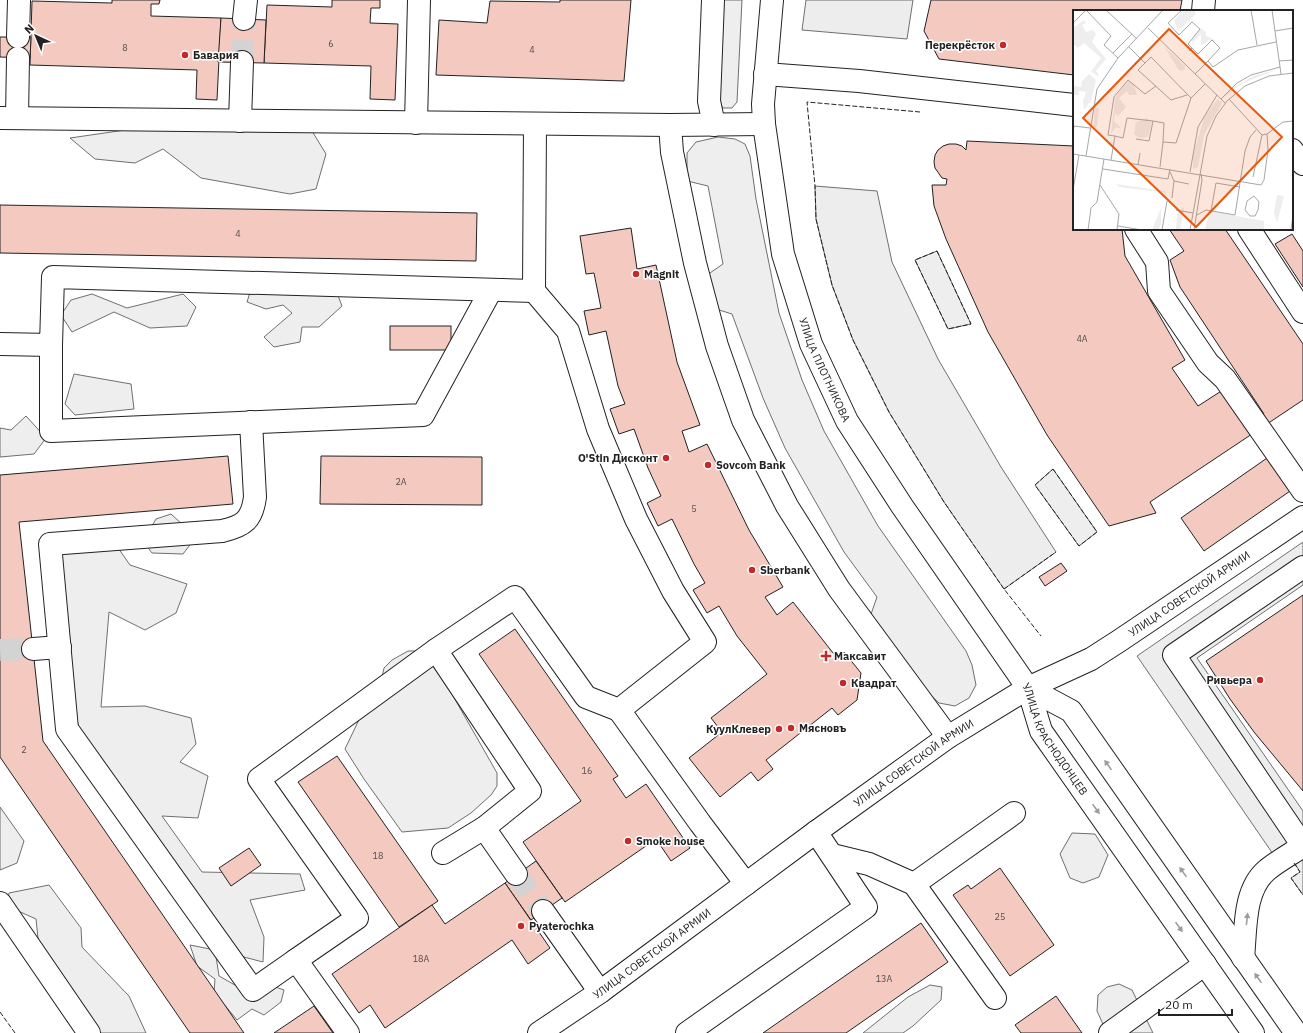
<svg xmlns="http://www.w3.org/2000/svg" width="1303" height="1033" font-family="'IBM Plex Sans',sans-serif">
	<rect width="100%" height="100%" fill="#fff"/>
	<!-- green -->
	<g fill="#eee" stroke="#6f6f6f">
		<polygon points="722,0 742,0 737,102 732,108 723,108 718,101"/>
		<polygon points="146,127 312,131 326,154 316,189 290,194 201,178 163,149 135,163 95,159 70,138"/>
		<polygon points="718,137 735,139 745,144 750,156 756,199 779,313 802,380 824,431 878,526 966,651 972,665 976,685 969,698 955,706 939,703 926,691 870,617 877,597 844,552 785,448 763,398 732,314 716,309 707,275 723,264 708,186 687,181 687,153 696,142"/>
		<polygon points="937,251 971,324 948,329 915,260"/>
		<polygon points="251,289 337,293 342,306 319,327 302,327 300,342 274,347 264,337 292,313 283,305 266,309 247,302"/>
		<polygon points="92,294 127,308 183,294 196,307 187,326 150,328 114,312 72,332 61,315 71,300"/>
		<polygon points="74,374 131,384 134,409 75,415 65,404"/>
		<polygon points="26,416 46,438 34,454 0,457 0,428 11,430"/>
		<polygon points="1053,469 1097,532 1079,546 1035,485"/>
		<polygon points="171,514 196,537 183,554 152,553 143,541 156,519"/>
		<polygon points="116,545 130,565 187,584 176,613 145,630 109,612 101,707 145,706 191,718 196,744 180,762 208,776 198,818 162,816 202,872 300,874 305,890 250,900 264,937 263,962 240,956 79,729 73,699 58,550"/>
		<polygon points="408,651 418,651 432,659 497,773 497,786 491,795 471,813 448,828 402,832 364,779 345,749 365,707 381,681 384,668 392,660"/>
		<polygon points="0,807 24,841 17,863 0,870"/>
		<polygon points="1072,833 1095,834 1108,855 1099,877 1083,883 1070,878 1060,854"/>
		<polygon points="1303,856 1303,895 1291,878 1300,872 1294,862"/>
		<polygon points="49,885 81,928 82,947 129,996 146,1033 97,1033 40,957 36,919 7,906 9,893"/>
		<polygon points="190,945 215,950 219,976 249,993 267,984 284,990 281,1002 264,1015 252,1009 237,1020 214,992 215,979 197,966"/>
		<polygon points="1119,984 1132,990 1153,1033 1107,1033 1097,1011 1098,995 1107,987"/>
		<polygon points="930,985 942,987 941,1000 913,1026 903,1033 863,1033 908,997"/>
	</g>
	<!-- parking -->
	<g fill="#ededed" stroke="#6f6f6f">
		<polygon points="806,0 913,0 907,39 802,30"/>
		<polygon points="815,186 877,191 892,262 938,359 1001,467 1056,552 1004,589 944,502 889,412 853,340 832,285 816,219"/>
		<polygon points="1303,542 1303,585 1197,658 1303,811 1303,833 1273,854 1137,656"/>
	</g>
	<!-- building -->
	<g fill="#f3c9c0" stroke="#222">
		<polygon points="112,0 160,0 159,4 151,4 151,16 221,18 217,100 196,99 197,70 30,65 32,1 112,3"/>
		<polygon points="332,0 380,0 380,8 371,8 370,23 398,24 395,100 370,99 371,66 264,63 267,5 332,7"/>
		<polygon points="560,0 631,0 624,81 436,75 439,20 487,23 490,1 560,2"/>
		<polygon points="931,0 1182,0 1180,11 1074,11 1074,75 939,59 924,31"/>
		<polygon points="221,18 266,20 264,63 218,62"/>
		<polygon points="0,37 31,37 30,58 0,57"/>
		<polygon points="967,141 1074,146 1074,229 1122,229 1125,256 1185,360 1172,368 1198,406 1226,388 1250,424 1264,414 1180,287 1170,260 1184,251 1169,229 1225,229 1303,344 1303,400 1150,502 1156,513 1109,526 1047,435 988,332 946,239 934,206 932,185 946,185 947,179 942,178 935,168 934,162 935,155 938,150 943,146 949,144 956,144 962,146 966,150"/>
		<polygon points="0,205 477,213 476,261 0,253"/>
		<polygon points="631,228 637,269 656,265 677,362 700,425 682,431 689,452 707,444 749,530 783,587 765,597 777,615 793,602 837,658 844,652 861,673 857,700 838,715 832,708 766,760 773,769 758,781 751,772 720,797 689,758 722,732 711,718 767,674 737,636 719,606 707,613 693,590 705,583 694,564 672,519 658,526 647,503 661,496 648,468 634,429 619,434 610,409 625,404 618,386 606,331 589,335 584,311 601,308 594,273 586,274 580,236"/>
		<polygon points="1292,234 1303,251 1303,287 1275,244"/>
		<rect x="390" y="326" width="61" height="24"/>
		<polygon points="228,456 233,504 19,522 43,741 244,1033 190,1033 0,757 0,475"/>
		<polygon points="321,456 482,457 482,505 320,504"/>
		<polygon points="1270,456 1293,489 1204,551 1181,518"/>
		<polygon points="1061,563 1067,571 1045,586 1039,577"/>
		<polygon points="1303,595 1303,791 1254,732 1230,699 1206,661"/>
		<polygon points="515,629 618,776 613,779 626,798 646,784 690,848 671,861 656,839 565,902 523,842 581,801 479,654"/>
		<polygon points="337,756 438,901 399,927 298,782"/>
		<polygon points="249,848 261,865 231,886 219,868"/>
		<polygon points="536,861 562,898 531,920 505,883"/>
		<polygon points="1000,868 1054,945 1010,976 953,895 968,885 971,889"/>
		<polygon points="505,883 550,948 528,964 512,940 385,1028 370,1005 359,1013 332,974 432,905 445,924"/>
		<polygon points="921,923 948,962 846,1033 763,1033"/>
		<polygon points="1056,996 1082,1033 1021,1033 1015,1025"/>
		<polygon points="314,1006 333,1033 274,1033"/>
	</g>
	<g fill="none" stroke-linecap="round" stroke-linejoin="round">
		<!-- minor-tunnel -->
		<g stroke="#d3d3d3" stroke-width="22" stroke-dasharray="22 11" stroke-linecap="butt">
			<polyline points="242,62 244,19"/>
			<polyline points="0,650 33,649"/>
			<polyline points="516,874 543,911"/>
		</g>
		<!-- minor casing -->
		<g stroke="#222" stroke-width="24">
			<g id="minor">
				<polyline points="713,0 709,101 714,125"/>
				<polyline points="1203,11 1204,0"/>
				<polyline points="244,19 246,0"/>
				<polyline points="18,37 19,0"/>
				<polyline points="765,74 859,81 1074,105"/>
				<polyline points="0,118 670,125 764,124"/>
				<polyline points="17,118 18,58"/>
				<polyline points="240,121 242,62"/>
				<polyline points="416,123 419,0"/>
				<polyline points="535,124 534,291 568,331 598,429 636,519 673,591 705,642 619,710 700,823 746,884"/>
				<polyline points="670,125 672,152 695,263 717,346 743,420 787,506 839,589 948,737"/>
				<polyline points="1292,150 1303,164"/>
				<polyline points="1136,229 1157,262 1159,291 1208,363 1225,379 1303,491"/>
				<polyline points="1249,229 1303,312"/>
				<polyline points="0,344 51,345 53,277 534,291"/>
				<polyline points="51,345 51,431 423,415 491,290"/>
				<path d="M251,422L255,497C252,520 244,526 222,531L50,544L67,729L253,990L296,960L348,1033"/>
				<polyline points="33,649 60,647"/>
				<polyline points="484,828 516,874"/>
				<polyline points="1303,846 1174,655 1303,567"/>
				<polyline points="443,853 484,828 530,791 436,650 515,597 586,697 619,710"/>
				<polyline points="832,855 869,864 914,884 995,998"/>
				<polyline points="914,884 1014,813"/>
				<polyline points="0,903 89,1033"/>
				<polyline points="543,911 600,992"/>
				<path d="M1243,958C1246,930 1243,890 1267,870C1278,861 1291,854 1303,846"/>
				<polyline points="296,960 357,918 259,779 436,650"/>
				<path id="s1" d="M539,1033L600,992L816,832L948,737L1028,688L1091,659L1119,641L1303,517"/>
				<polyline points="687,1033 866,907 816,832"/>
				<polyline points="1110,1033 1205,964"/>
			</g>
		</g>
		<!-- major casing -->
		<g stroke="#222" stroke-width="24">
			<g id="major">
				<path id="s2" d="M772,0L763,104L764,124L783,254L811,344L847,421L902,506L1028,688L1041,731L1253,1033"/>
				<polyline points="1028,688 1071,711 1296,1033"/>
			</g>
		</g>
		<!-- minor -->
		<use href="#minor" stroke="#fff" stroke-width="22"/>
		<!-- major -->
		<use href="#major" stroke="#fff" stroke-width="22"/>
		<!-- fence -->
		<g stroke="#222" stroke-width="1" stroke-dasharray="5 2" stroke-linecap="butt">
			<polyline points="920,112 807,102 815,186 816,219 832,285 853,340 889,412 944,502 1004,589 1041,636"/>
			<polygon points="937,251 971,324 948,329 915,260"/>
			<polygon points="1053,469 1097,532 1079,546 1035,485"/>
			<polyline points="1004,589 1056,552"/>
			<polyline points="1294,863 1300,872 1291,878 1303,895"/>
			<polyline points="0,1012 15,1033"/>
		</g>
	</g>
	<!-- one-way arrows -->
	<defs><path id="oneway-solid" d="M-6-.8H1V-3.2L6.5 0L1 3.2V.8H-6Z"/></defs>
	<g fill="#9c9c9c">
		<use href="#oneway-solid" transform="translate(1108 765) rotate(-125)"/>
		<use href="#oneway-solid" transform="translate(1096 809) rotate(55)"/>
		<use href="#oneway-solid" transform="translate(1183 872) rotate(-125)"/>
		<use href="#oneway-solid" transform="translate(1247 919) rotate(-84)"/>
		<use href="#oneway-solid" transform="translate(1179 927) rotate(55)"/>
		<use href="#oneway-solid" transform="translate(1258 978) rotate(-125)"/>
	</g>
	<!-- markers -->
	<g fill="#c62828" stroke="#fff" stroke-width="1.5">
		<circle cx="1003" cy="45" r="4"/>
		<circle cx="185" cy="55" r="4"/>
		<circle cx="636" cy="274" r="4"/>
		<circle cx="666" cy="458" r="4"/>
		<circle cx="708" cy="465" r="4"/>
		<circle cx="752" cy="570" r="4"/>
		<path d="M824 650h4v4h4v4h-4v4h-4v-4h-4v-4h4z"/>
		<circle cx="1260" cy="680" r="4"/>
		<circle cx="843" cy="683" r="4"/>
		<circle cx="791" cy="728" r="4"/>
		<circle cx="779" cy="729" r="4"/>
		<circle cx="628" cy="841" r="4"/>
		<circle cx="521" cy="926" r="4"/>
	</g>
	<g text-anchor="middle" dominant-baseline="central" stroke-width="3" stroke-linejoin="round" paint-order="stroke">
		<!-- number labels -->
		<g font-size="9" fill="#564c4a">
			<text x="331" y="43">6</text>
			<text x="125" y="47">8</text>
			<text x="532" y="49">4</text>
			<text x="238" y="233">4</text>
			<text x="1082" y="338">4А</text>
			<text x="401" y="481">2А</text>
			<text x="694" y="508">5</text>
			<text x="24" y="749">2</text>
			<text x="587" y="770">16</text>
			<text x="378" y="855">18</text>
			<text x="1000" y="916">25</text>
			<text x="421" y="958">18А</text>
			<text x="884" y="978">13А</text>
		</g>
		<!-- poi labels -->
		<g font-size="11" font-weight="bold" fill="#222" stroke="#fff" text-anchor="start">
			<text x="995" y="45" text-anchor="end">Перекрёсток</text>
			<text x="193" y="55">Бавария</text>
			<text x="644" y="274">Magnit</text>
			<text x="658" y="458" text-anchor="end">O'Stin Дисконт</text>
			<text x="716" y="465">Sovcom Bank</text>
			<text x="760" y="570">Sberbank</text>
			<text x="834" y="656">Максавит</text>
			<text x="1252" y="680" text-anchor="end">Ривьера</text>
			<text x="851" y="683">Квадрат</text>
			<text x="799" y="728">Мясновъ</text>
			<text x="771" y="729" text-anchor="end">КуулКлевер</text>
			<text x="636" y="841">Smoke house</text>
			<text x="529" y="926">Pyaterochka</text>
		</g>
		<!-- street labels -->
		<g font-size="11" fill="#222" stroke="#fff">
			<text stroke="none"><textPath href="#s2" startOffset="379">УЛИЦА ПЛОТНИКОВА</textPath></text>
			<text stroke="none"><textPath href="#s1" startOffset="786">УЛИЦА СОВЕТСКОЙ АРМИИ</textPath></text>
			<text stroke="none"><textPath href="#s2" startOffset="816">УЛИЦА КРАСНОДОНЦЕВ</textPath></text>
			<text stroke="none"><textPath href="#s1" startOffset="462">УЛИЦА СОВЕТСКОЙ АРМИИ</textPath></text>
			<text stroke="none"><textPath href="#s1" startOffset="138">УЛИЦА СОВЕТСКОЙ АРМИИ</textPath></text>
		</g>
	</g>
	<!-- overview -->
	<g transform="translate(1073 10)">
		<rect width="220" height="220" fill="#fff"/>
		<path d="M111,0H121L123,4L105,21L101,10ZM11,10L13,13L9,15L13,22L20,20L23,24L19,32L33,49L23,61L26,65L24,66L18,61L28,48L11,33L5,38L0,34V18ZM127,18L133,22V26L142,30V32L136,30L128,36V24L120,32L118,30ZM91,36L112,56V59L108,61L105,59ZM205,59L170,73L150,88L158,79L180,66ZM16,64L23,70L18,91L11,100L10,91L13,82L6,81V85H0V76L8,77L9,71ZM55,71L61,75L64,85H56L54,81L46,88L53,97L45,106L42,103L41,111L49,119L43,117L38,124L42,88ZM145,89L149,93L131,125L125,157L120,159V145L132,105ZM22,97L26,99L24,116L20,121ZM74,108L79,112L75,127L66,128L61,124L63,112ZM43,174L91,181L95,183L46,177ZM204,185L211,186L204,213L201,203ZM110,197L111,199L107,220H103L104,204ZM88,198V215L85,220H79ZM136,201L191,211V220H132Z" fill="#eee"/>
		<path fill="none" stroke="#a7a7a7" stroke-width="1" d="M13,0L38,26L31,35L45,48M33,0L64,29M109,0L95,13L106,25L119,12L127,19L115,34L119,38M178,0L184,35M199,0L208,64M0,13L13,0M75,18L152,93M202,21L220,18M56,37L72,53L78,47L118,88M116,41L119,38L125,44L139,30L147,38L135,51M40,43L59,24M206,51L220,50M72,53L65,60L98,90L114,85M122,64L135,51L140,57L165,40L203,32M148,89L164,73L178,65L207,57M156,89L189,125L194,124L210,112L220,111M0,123L1,116L17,118M42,126L50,128L54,108L80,111M63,129L76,131L80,111L91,113L90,132M0,144L188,175L191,170L195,140L194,124M13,146L24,79L45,48L90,0M38,150L42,126L35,125L41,87L55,70L72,84L83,76M65,155L67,143M87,157L90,132L103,133L118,88L132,74M30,159L95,169L97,159M97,162L101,171L99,188M117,162L125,117L144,85M180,167L189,125M101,171L116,174M27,175L46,204L44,220M0,180L6,145M181,186L186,192L185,200L182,206H177L172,200L174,191ZM103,200L120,203M138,201L143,173L167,177M124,205L133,200L162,205L172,141L177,127L183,120M45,216L69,220M15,220L18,198L24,192L31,149M89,220L94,191M117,220L134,126L143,106L154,91L172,76L196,66L220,63M121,220L129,170L128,164M218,220L220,205"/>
		<path fill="#e8590c" fill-opacity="0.15" stroke="#e8590c" stroke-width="2" d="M96,19L209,127L123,217L10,108Z"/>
		<rect width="220" height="220" fill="none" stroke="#222" stroke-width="2"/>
	</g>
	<!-- north arrow -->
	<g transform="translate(36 36) rotate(316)" stroke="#ffffff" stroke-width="3" paint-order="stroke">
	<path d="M0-3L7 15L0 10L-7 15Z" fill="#222222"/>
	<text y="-6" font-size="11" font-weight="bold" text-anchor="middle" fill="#222222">N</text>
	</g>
	<!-- scale -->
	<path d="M1159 1009v6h73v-6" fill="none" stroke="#222222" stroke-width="2"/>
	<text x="1165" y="1009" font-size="12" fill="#222222" stroke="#ffffff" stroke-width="3" paint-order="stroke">20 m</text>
</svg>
